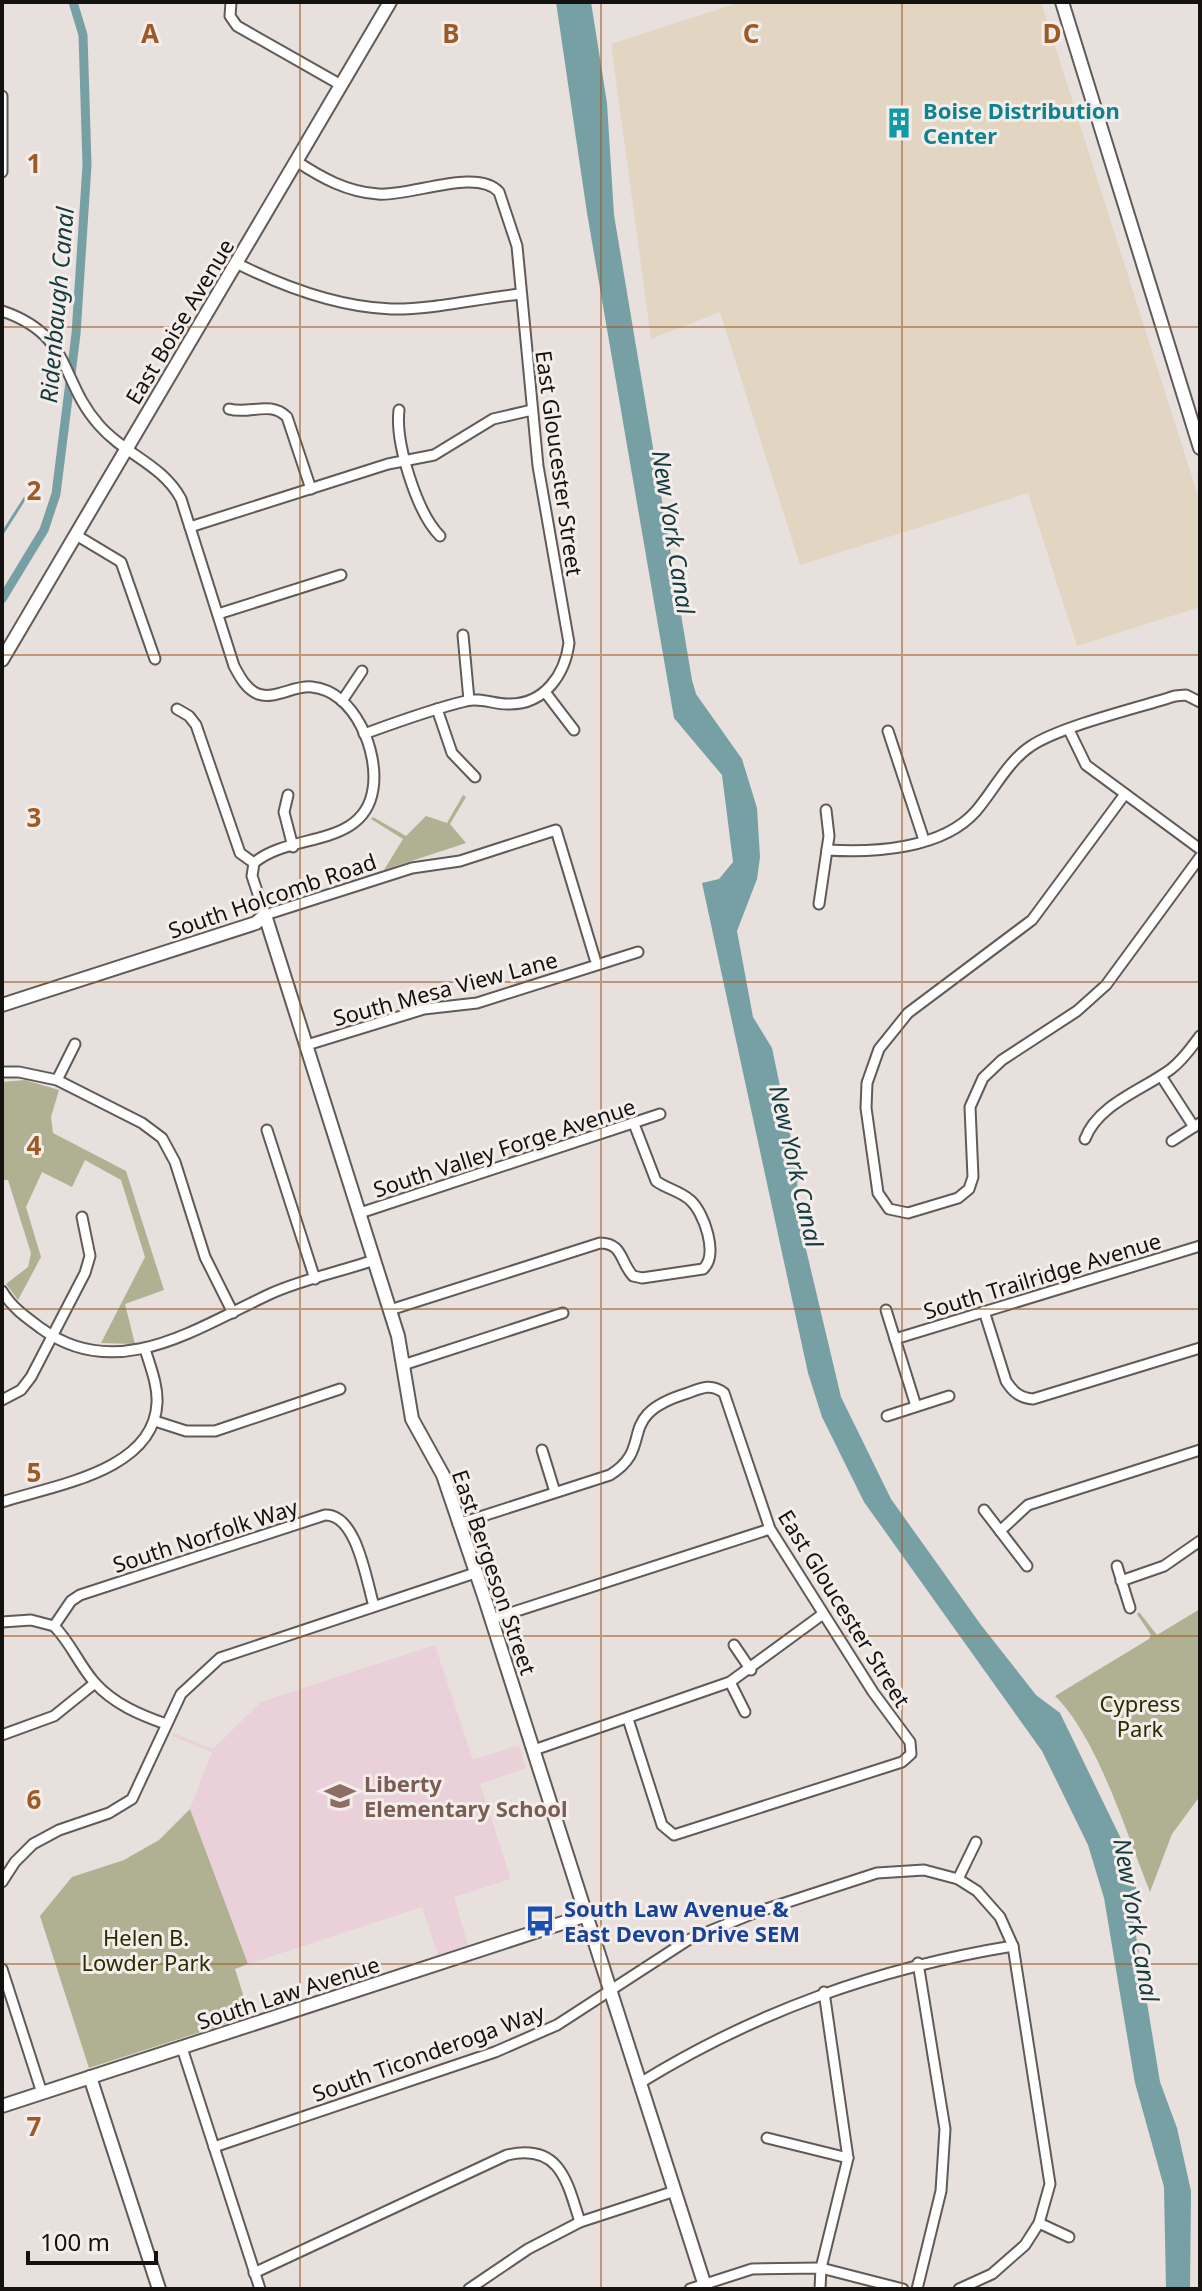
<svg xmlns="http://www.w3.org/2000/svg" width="1202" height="2291" font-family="'Noto Sans',sans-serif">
	<rect width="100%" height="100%" fill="#e7e0dd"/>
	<!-- industrial -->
	<polygon fill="#e2d6c2" points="741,2 1041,2 1200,502 1200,607 1077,646 1028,493 800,565 720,312 651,339 611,44"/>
	<!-- education -->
	<polygon fill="#ead0d8" points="435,1645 473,1760 519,1745 526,1768 480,1784 511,1879 454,1897 468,1945 438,1955 422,1907 248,1964 190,1809 212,1752 172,1736 173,1733 213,1749 261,1702"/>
	<!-- green -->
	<g fill="#b0b192">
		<polygon points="463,795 466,797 450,824 466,843 384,870 403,839 371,819 373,817 406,836 426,816 447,823"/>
		<polygon points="25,1080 59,1090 51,1117 53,1133 126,1171 164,1290 125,1304 135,1344 101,1343 145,1257 121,1180 85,1160 72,1187 42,1172 26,1207 41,1257 18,1300 6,1284 28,1267 31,1253 8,1180 2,1180 2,1082"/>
		<path d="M1200,1609V1796L1172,1834L1150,1892C1127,1835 1098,1738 1055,1696L1149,1639L1151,1635L1137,1614L1139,1612L1157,1635Z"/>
		<polygon points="190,1809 248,1964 235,1969 250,2016 89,2068 40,1916 72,1877 124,1860 159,1840"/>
	</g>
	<!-- water -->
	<polygon fill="#77a0a5" points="556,2 591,2 607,103 614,215 692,680 696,694 742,759 757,808 760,857 757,879 737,931 753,1017 772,1048 798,1172 796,1207 841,1397 891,1499 981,1625 1036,1695 1060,1713 1124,1845 1137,1891 1129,1893 1160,2082 1177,2128 1191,2191 1190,2289 1166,2289 1164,2187 1135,2083 1104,1898 1088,1845 1042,1751 864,1502 822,1417 808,1373 702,883 719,879 733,862 722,775 674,718 587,213"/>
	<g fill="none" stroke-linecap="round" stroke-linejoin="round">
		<!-- stream -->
		<polyline stroke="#77a0a5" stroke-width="3" points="2,534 25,498"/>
		<!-- canal -->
		<polyline stroke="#77a0a5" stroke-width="9" points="2,599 44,530 56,494 76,334 87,165 83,35 73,2"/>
		<!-- street casing -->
		<g stroke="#605b58" stroke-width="13">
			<g id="street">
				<polyline points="231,2 230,16 237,26 341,85"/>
				<polyline points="2,96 2,172"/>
				<path d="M296,161C322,178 347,192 378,194C410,197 477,167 499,192L517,246L538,466L569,643C565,674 545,704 510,704C495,705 481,697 466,701C432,709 397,722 364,734"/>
				<path d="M236,263C284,287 337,307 391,309C431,310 480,298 521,294"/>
				<path d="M2,311C73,335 59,380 99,425C125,455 162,464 181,499L234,666C240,677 246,689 258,694C275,700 294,685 312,687C355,691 379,752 373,789C364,849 289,832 254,863L252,876L265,915L412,868L460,861L556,830L595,959"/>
				<path d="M229,409C249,415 270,400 287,417L311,489"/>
				<path d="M399,410C395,443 417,513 440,536"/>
				<polyline points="190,527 388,464 434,455 493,419 532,410"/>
				<polyline points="76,535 121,562 155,659"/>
				<polyline points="218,614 341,575"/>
				<polyline points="463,635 469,700"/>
				<polyline points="545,692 574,730"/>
				<polyline points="342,701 362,671"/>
				<polyline points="177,709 189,716 196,725 240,853 254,863"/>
				<polyline points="437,709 452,753 475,777"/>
				<polyline points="1069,730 1086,765 1200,849"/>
				<polyline points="888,731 924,840"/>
				<polyline points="1125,794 1032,920 908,1013 879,1049 867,1083 866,1108 878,1193 889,1209 908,1213 958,1198 969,1189 973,1177 970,1107 983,1078 1002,1060 1077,1011 1106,985 1200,857"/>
				<polyline points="288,795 284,812 293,847"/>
				<path d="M827,850C874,853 943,849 976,811C994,790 1008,761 1031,746C1061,726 1138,708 1175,696L1186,695L1200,702"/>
				<polyline points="819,904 829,836 826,810"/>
				<polyline points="307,1045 424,1009 477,1003 638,952"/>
				<polyline points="2,1072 19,1072 57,1080 142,1123 162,1138 175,1162 205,1257 233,1313"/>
				<polyline points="1161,1076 1194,1127"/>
				<polyline points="57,1080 75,1044"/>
				<polyline points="267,1130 315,1279"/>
				<path d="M1085,1139C1098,1104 1143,1090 1171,1069C1183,1060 1191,1048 1200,1036"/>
				<polyline points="1172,1141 1200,1123"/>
				<polyline points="360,1213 660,1114"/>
				<path d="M2,1291C12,1308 27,1318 42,1329C118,1384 198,1327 270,1294C303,1279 340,1272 374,1260"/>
				<path d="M390,1310L600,1243C623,1243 620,1262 633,1276L642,1278L703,1269C719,1255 704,1212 690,1200C680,1191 667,1189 656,1181L634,1124"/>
				<polyline points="886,1310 916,1406"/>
				<path d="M984,1311L1006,1381C1013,1392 1020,1398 1033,1399L1200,1348"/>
				<polyline points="895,1339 1200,1246"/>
				<polyline points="403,1365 563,1313"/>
				<polyline points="2,1400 21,1390 31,1377 85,1273 90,1256 82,1217"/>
				<polyline points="887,1416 949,1396"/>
				<polyline points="155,1421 186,1431 215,1431 340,1389"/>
				<polyline points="542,1450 555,1492"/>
				<path d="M2,1502C55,1485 154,1471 157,1403C158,1385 150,1366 145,1349"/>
				<polyline points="984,1510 1027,1566"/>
				<path d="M458,1524L610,1475C657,1446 612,1416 688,1393C701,1388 711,1383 724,1393L770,1529L873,1692L910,1742L911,1754L902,1762L674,1835L662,1825L628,1719"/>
				<polyline points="1000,1531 1028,1505 1200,1450"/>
				<polyline points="1117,1566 1130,1608"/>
				<polyline points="1121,1581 1164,1566 1200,1541"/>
				<polyline points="492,1619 770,1529"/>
				<path d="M2,1622L31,1620L54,1626L71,1601L80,1595L325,1515C357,1514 366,1580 374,1606"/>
				<path d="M54,1626C71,1643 79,1665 95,1683C114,1704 140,1715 166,1724"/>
				<polyline points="734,1645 751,1670"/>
				<polyline points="730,1682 745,1712"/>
				<polyline points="2,1735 54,1716 95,1683"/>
				<polyline points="534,1750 730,1682 823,1614"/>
				<polyline points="958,1879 976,1842"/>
				<polyline points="2,1882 15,1862 33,1844 59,1830 109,1813 132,1799 181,1694 220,1658 475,1573"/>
				<polyline points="2,1969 42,2093"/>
				<polyline points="182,2048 260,2289"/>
				<path d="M640,2083C757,2011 878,1968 1013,1946"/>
				<polyline points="767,2138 848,2158"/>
				<polyline points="214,2147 495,2052 557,2025 688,1940 754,1913 877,1873 924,1870 958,1879 977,1891 1000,1917 1013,1946 1050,2184 1039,2223 1025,2245 992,2274 959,2289"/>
				<polyline points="1039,2223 1069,2237"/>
				<path d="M254,2273L507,2155C560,2143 567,2181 580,2222"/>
				<polyline points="469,2289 528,2249 580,2222 675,2191"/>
				<polyline points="690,2289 752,2269 821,2268 903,2289"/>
				<polyline points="820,2289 821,2268 848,2158 824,1992"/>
				<polyline points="917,2289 941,2191 945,2129 918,1963"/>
			</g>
		</g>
		<!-- secondary casing -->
		<g stroke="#605b58" stroke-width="16">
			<g id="secondary">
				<polyline points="1062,2 1200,448"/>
				<polyline points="2,660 390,2"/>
				<polyline points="2,1005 256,923 265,915 398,1336 412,1419 443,1475 484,1596 706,2289"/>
				<polyline points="90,2077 159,2289"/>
				<polyline points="2,2106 587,1915"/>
			</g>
		</g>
		<!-- street -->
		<use href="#street" stroke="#fff" stroke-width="9"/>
		<!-- secondary -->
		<use href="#secondary" stroke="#fff" stroke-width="12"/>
	</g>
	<!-- grid -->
	<path fill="none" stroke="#9c5b26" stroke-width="2" stroke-opacity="0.55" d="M300,2V2289M601,2V2289M902,2V2289M2,327H1200M2,655H1200M2,982H1200M2,1309H1200M2,1636H1200M2,1964H1200"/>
	<!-- icons -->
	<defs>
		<g id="building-bare" transform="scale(2.4)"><path d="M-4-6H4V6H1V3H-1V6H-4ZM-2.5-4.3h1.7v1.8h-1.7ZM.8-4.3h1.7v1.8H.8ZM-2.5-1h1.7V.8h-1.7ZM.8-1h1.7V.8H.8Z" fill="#0f9aa8" stroke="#f4edea" stroke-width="2.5" paint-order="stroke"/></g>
		<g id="school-bare" transform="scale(2.4)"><path d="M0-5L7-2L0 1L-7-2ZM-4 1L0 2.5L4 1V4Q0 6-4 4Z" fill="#8d6e63" stroke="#f4edea" stroke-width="2.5" paint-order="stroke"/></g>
		<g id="bus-bare" transform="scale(2.4)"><path d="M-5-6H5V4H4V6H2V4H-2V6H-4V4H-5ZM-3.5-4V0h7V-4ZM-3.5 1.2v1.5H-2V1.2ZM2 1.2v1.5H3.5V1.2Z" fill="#1a4fb4" stroke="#f4edea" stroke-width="2.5" paint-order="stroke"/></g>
	</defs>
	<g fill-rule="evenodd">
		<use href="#building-bare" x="899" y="123"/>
		<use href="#school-bare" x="340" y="1796"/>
		<use href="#bus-bare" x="540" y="1921"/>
	</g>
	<g text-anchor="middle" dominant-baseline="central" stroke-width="6" stroke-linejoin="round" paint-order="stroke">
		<!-- culture labels -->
		<g font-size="22" font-weight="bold" fill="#0d838f" stroke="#f4edea" text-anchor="start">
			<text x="923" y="110">Boise Distribution<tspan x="923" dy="25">Center</tspan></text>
		</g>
		<!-- street labels -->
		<g font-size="22" fill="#141210" stroke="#f4edea">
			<text transform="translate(179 321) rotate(-59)">East Boise Avenue</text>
			<text transform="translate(560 463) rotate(82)">East Gloucester Street</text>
			<text transform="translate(272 895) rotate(-19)">South Holcomb Road</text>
			<text transform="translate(445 988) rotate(-15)">South Mesa View Lane</text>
			<text transform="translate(504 1147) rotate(-18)">South Valley Forge Avenue</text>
			<text transform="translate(1042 1275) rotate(-17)">South Trailridge Avenue</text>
			<text transform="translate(205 1535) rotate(-18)">South Norfolk Way</text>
			<text transform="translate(495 1572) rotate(71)">East Bergeson Street</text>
			<text transform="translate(845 1608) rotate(58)">East Gloucester Street</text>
			<text transform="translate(288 1992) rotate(-18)">South Law Avenue</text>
			<text transform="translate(428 2052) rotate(-20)">South Ticonderoga Way</text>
		</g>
		<!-- park labels -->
		<g font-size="22" fill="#2c2c02" stroke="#f4edea">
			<text x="1140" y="1703">Cypress<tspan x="1140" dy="25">Park</tspan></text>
			<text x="146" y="1937">Helen B.<tspan x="146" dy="25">Lowder Park</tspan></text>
		</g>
		<!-- education labels -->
		<g font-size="22" font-weight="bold" fill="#785e54" stroke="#f4edea" text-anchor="start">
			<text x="364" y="1783">Liberty<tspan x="364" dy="25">Elementary School</tspan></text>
		</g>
		<!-- transit labels -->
		<g font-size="22" font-weight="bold" fill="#164399" stroke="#f4edea" text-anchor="start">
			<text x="564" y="1908">South Law Avenue &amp;<tspan x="564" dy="25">East Devon Drive SEM</tspan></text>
		</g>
		<!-- water labels -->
		<g font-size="24" font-style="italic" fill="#133b40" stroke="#f4edea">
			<text transform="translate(56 305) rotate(-85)">Ridenbaugh Canal</text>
			<text transform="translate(674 532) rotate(81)">New York Canal</text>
			<text transform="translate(797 1166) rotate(77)">New York Canal</text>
			<text transform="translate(1137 1920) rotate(80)">New York Canal</text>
		</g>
	</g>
	<g font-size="26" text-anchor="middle" font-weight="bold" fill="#9c5b26" stroke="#f4edea" stroke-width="6" stroke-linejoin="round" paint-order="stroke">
		<text x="150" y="43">A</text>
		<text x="451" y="43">B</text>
		<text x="751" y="43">C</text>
		<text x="1052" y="43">D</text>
		<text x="34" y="173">1</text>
		<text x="34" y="500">2</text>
		<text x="34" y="827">3</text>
		<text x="34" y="1155">4</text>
		<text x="34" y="1482">5</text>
		<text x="34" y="1809">6</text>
		<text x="34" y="2136">7</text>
	</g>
	<!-- border -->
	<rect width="1202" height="2291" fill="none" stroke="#141210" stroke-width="8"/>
	<!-- scale -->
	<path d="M28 2251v12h128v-12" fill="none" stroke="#141210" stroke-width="4"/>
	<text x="40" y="2251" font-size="24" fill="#141210" stroke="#f4edea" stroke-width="6" paint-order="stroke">100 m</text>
</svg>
